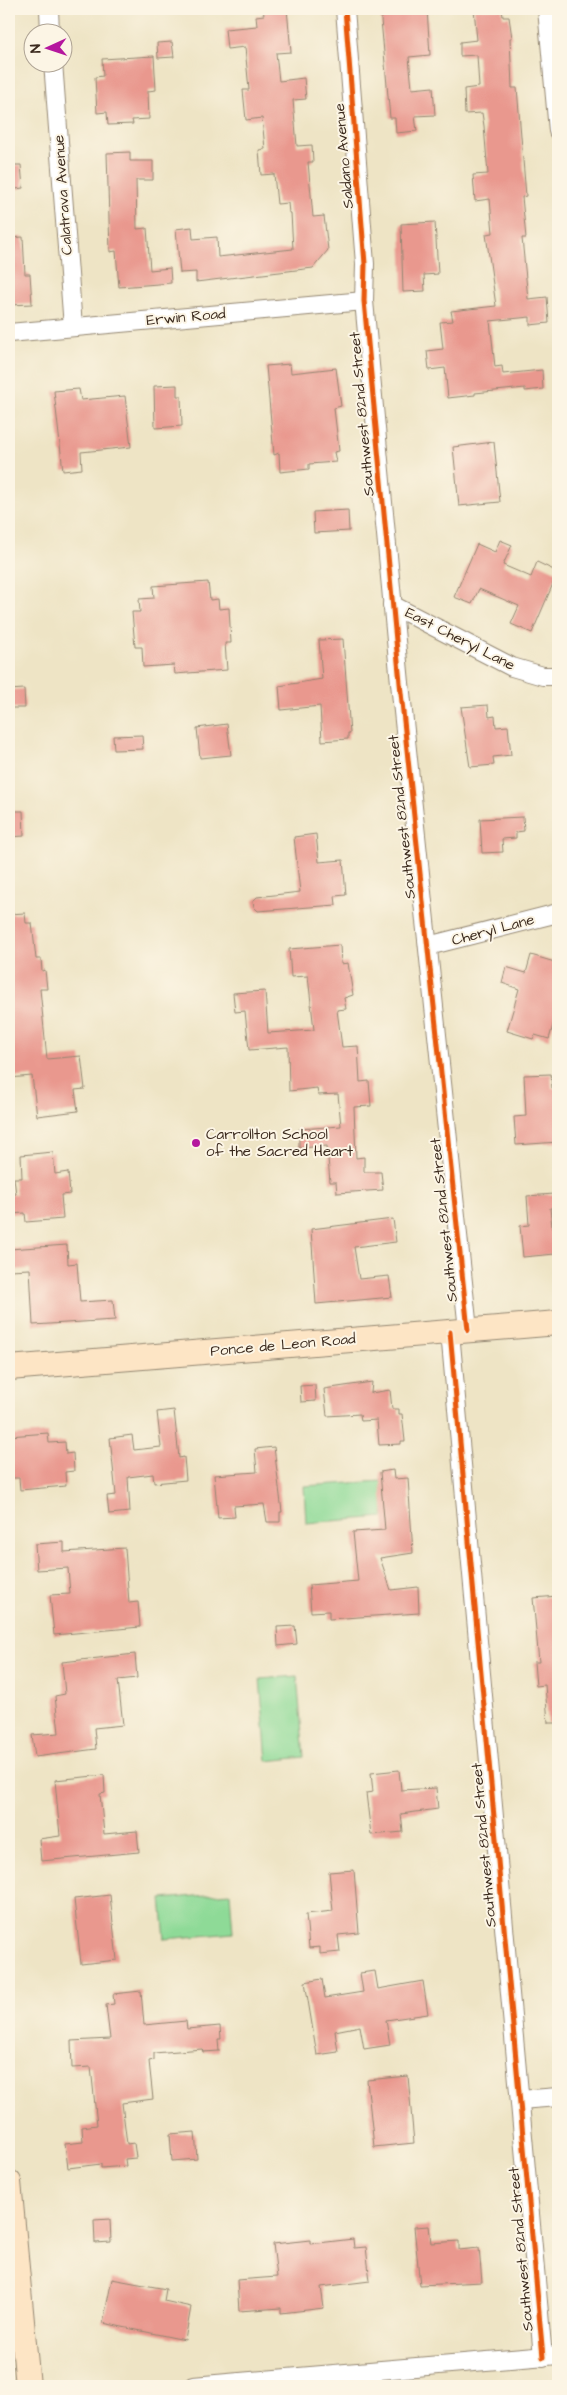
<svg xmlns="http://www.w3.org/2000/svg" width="567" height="2395" font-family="'Architects Daughter',sans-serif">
	<rect width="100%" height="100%" fill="#fcf5e5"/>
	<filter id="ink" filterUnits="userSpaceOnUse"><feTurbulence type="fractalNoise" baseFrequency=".02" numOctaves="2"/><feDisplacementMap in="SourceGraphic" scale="10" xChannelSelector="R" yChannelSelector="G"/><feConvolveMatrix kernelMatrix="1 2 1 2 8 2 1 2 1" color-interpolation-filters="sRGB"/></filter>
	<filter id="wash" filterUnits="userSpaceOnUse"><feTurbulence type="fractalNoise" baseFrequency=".0096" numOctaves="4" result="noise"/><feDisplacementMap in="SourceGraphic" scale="20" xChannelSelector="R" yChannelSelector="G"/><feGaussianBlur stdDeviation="1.12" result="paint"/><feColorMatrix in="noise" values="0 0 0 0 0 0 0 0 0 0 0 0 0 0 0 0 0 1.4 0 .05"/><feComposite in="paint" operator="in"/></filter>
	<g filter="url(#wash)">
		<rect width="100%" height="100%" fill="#eee4c5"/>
		<!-- green -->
		<g fill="#8eda97" stroke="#64825a">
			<polygon points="382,1481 384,1517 306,1523 304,1486"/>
			<polygon points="297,1676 304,1757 267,1761 260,1679"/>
			<polygon points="230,1893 233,1933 165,1939 161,1899"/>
		</g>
		<g id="blocks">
			<!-- building -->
			<g fill="#e9988e">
				<polygon points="263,9 287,9 291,52 276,53 279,81 304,78 306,99 293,100 297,146 312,145 313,162 308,162 313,217 324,216 328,250 313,268 196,282 196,272 180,273 176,229 192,227 193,239 217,237 218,257 293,249 291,213 289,213 288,203 277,204 274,174 261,175 259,150 265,149 262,118 246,120 243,90 249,90 245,47 227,49 225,29 257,26 256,16 264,15"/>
				<polygon points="380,9 427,9 430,55 409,57 412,89 433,87 435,115 415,116 417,131 396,133 395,118 390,118"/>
				<polygon points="474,9 502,9 503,17 509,17 512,38 510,38 512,88 517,88 526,196 522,197 526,238 522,238 528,299 547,297 549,323 530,325 530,317 490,321 495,367 502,366 503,374 542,370 543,389 525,391 525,388 475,393 475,395 448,398 445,368 429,370 427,351 443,349 440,322 453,321 451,311 496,306 486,234 493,233 490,199 475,201 473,175 488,174 484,126 482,113 465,114 464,89 479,87 477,55 460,56 460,42 477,40"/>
				<polygon points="172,42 174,57 158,58 157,43"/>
				<polygon points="154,56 156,90 148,91 149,119 132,120 133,124 108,125 107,112 97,113 95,77 103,76 102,59"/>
				<polygon points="130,152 130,161 153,161 153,180 136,180 137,229 147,228 150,270 170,268 171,283 119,287 116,251 110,252 107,153"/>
				<polygon points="9,165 21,165 23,188 9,190"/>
				<polygon points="435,222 438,274 424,275 425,291 403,292 401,224"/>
				<polygon points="23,237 25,274 30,274 32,304 9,305 9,238"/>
				<polygon points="290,364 291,373 336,368 341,406 334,408 339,451 334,452 336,462 309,464 309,469 280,472 279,453 274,455 266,366"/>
				<polygon points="177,385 177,396 181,396 182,426 155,428 154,386"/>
				<polygon points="79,389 81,400 125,396 131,447 81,452 82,469 63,471 54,391"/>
				<polygon points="494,442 500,502 459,506 453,447"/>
				<polygon points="348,510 349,531 314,533 313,512"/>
				<polygon points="500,540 512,545 503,565 531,577 537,562 558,572 532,633 511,624 519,606 479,589 472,604 454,597 477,544 495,552"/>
				<polygon points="208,582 210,600 218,599 219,609 229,608 231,643 225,643 227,670 175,674 174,665 143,667 142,647 135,647 132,612 140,612 139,599 154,598 153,586"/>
				<polygon points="343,639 350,733 348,733 348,739 322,741 320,706 281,710 279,686 322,679 319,640"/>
				<polygon points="24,689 25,708 9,708 9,690"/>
				<polygon points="488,705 489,717 495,716 496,727 508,726 511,755 493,757 494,765 470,767 461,707"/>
				<polygon points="227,724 231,755 200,758 197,728"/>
				<polygon points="142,735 143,749 114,750 113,736"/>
				<polygon points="9,811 23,811 24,836 9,837"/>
				<polygon points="523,817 524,831 516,832 516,838 502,839 503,852 482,853 480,819"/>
				<polygon points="316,834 319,862 343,860 346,895 335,896 336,905 258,911 254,907 253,901 257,897 300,892 294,837"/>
				<polygon points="25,913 26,923 32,923 36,959 41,959 42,971 45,970 47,989 40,989 47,1059 81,1056 85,1089 75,1090 78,1111 37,1116 32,1076 9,1078 9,914"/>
				<polygon points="340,945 341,964 348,963 353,995 344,998 346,1009 337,1010 342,1047 358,1046 360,1082 369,1081 371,1106 354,1107 356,1158 364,1157 364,1172 381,1172 383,1190 337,1193 336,1182 330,1182 327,1146 299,1148 299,1129 341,1126 338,1094 318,1095 317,1088 289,1091 288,1047 249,1050 245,1011 235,1012 233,993 265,991 268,1033 314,1030 308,976 291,977 289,949"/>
				<polygon points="531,955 558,963 558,1024 554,1022 549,1039 535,1035 533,1039 507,1031 519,989 502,983 506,967 526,973"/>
				<polygon points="551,1074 552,1088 558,1088 558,1142 516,1145 514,1117 526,1116 524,1075"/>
				<polygon points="53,1152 55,1174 68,1172 70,1194 61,1195 63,1219 26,1222 25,1213 9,1214 9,1195 16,1194 14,1178 22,1178 21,1155"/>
				<polygon points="554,1194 555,1208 550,1208 555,1254 523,1257 520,1226 529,1225 527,1196"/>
				<polygon points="393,1219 396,1242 354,1247 359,1279 389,1276 392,1297 316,1304 311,1229"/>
				<polygon points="67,1245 68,1264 77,1263 80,1302 113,1300 115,1320 33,1325 30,1269 9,1270 9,1249"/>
				<polygon points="372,1382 371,1393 390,1390 392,1409 399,1409 399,1414 402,1414 405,1441 401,1441 401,1444 379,1445 377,1420 361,1421 360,1414 327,1416 324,1389"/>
				<polygon points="315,1385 316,1401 301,1402 300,1386"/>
				<polygon points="174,1410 179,1458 184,1457 186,1480 154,1483 153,1474 128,1477 130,1512 109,1514 107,1496 116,1495 110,1438 132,1435 134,1450 161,1447 157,1412"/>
				<polygon points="48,1433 49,1443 65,1442 66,1454 73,1453 74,1471 65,1472 66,1486 20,1490 19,1478 9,1478 9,1436"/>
				<polygon points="274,1447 282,1512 280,1512 280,1522 267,1522 264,1504 234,1506 235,1517 218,1518 214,1475 257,1472 255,1449"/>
				<polygon points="393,1470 394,1479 408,1478 413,1553 380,1558 391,1590 418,1587 419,1613 329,1619 329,1611 311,1612 309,1585 358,1581 353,1532 385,1530 380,1472"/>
				<polygon points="64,1542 64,1552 125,1548 129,1603 138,1602 140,1627 54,1635 50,1595 70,1594 68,1568 37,1570 35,1544"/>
				<polygon points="558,1596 558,1723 548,1723 545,1685 536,1686 534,1662 539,1662 533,1598"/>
				<polygon points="295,1626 297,1644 278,1646 277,1627"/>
				<polygon points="135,1654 137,1678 118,1680 123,1725 94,1728 96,1749 35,1757 32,1735 59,1733 55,1696 65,1694 62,1662"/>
				<polygon points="399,1770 401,1790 436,1788 438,1809 401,1814 403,1832 371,1835 366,1793 373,1792 371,1773"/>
				<polygon points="104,1775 105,1793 100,1794 104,1834 137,1831 139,1852 41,1861 39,1839 60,1836 55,1780"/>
				<polygon points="354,1870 359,1933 338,1935 340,1952 320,1954 320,1947 309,1948 306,1914 333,1911 329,1872"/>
				<polygon points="110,1895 117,1960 81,1964 74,1899"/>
				<polygon points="375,1971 378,1989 423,1981 428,2014 386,2020 390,2045 364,2049 360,2026 335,2031 338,2052 317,2055 305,1982 322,1979 325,1998 363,1992 360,1973"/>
				<polygon points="141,1991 144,2025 186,2021 187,2029 220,2026 221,2039 218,2039 219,2051 203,2052 202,2049 154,2053 154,2060 149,2061 153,2099 122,2103 127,2144 134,2143 136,2158 125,2159 126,2166 101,2168 101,2164 68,2168 65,2144 83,2142 82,2127 97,2125 91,2067 72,2068 71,2041 110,2039 106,2005 114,2004 113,1994"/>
				<polygon points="408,2076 414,2143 374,2147 367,2080"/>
				<polygon points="195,2132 197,2159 172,2161 170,2134"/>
				<polygon points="110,2219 111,2242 95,2243 94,2220"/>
				<polygon points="429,2226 431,2243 459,2241 459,2250 479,2248 482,2282 420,2285 414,2227"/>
				<polygon points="353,2239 354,2248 366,2247 370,2281 321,2287 324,2308 281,2313 281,2308 239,2311 237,2280 277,2277 273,2244 310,2240 310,2244"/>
				<polygon points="112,2279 166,2289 164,2301 191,2307 185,2340 103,2323"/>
			</g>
		</g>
	</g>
	<g filter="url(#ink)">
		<use href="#blocks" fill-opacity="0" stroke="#948772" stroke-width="1"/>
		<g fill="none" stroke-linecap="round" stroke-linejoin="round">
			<!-- street casing -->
			<g stroke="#948772" stroke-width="20">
				<g id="street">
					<polyline points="49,9 50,32"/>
					<polyline points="345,9 365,264 364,301 400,683 468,1330"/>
					<polyline points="547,9 558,131"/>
					<polyline points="53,62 73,327"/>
					<polyline points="9,333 364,301"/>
					<polyline points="392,605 512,667 543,676 558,676"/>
					<polyline points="428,946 558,913"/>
					<polyline points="450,1332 543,2357"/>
					<polyline points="520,2100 558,2097"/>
					<polyline points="193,2386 558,2355"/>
				</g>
			</g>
			<!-- secondary casing -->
			<g stroke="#948772" stroke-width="26">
				<g id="secondary">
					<polyline points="9,1368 558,1323"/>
					<polyline points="9,2182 28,2386"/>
				</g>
			</g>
			<!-- street -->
			<use href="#street" stroke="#fff" stroke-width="18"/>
			<!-- secondary -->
			<use href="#secondary" stroke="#fde5c5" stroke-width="24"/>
			<!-- cycleway casing -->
			<g stroke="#fcf5e5" stroke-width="8">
				<g id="cycleway">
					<polyline points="345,9 365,264 364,301 400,683 468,1330"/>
					<polyline points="450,1332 543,2357"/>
				</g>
			</g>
			<!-- cycleway -->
			<use href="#cycleway" stroke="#e8590c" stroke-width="5"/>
		</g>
	</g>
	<!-- markers -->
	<circle fill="#b5179e" stroke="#fcf5e5" stroke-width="2" cx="196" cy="1143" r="5"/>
	<g text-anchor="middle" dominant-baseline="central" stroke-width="4" stroke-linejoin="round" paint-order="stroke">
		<!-- street labels -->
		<g font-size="15" fill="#3b2a1e" stroke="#fcf5e5">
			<text transform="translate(344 156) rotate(-95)">Saldano Avenue</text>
			<text transform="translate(63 195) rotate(-94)">Calatrava Avenue</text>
			<text transform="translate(186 317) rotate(-5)">Erwin Road</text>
			<text transform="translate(362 414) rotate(-95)">Southwest 82nd Street</text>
			<text transform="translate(460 639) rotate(27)">East Cheryl Lane</text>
			<text transform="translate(402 817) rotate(-96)">Southwest 82nd Street</text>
			<text transform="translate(493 930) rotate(-15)">Cheryl Lane</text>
			<text transform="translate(444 1220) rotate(-96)">Southwest 82nd Street</text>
			<text transform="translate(283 1345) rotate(-5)">Ponce de Leon Road</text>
			<text transform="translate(484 1845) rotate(-95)">Southwest 82nd Street</text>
			<text transform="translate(521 2249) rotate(-95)">Southwest 82nd Street</text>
		</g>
		<!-- poi labels -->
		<g font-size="15" fill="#3b2a1e" stroke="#fcf5e5" text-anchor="start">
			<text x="206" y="1134">Carrollton School<tspan x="206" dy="17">of the Sacred Heart</tspan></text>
		</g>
	</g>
	<!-- margin -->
	<rect width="567" height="2395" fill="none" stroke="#fcf5e5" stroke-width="30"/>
	<!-- north arrow -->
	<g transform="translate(48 48) rotate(267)"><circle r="24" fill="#fcf5e5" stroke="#afa495"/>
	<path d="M0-4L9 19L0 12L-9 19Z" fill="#b5179e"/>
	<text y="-8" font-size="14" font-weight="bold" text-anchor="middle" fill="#3b2a1e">N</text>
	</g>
</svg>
